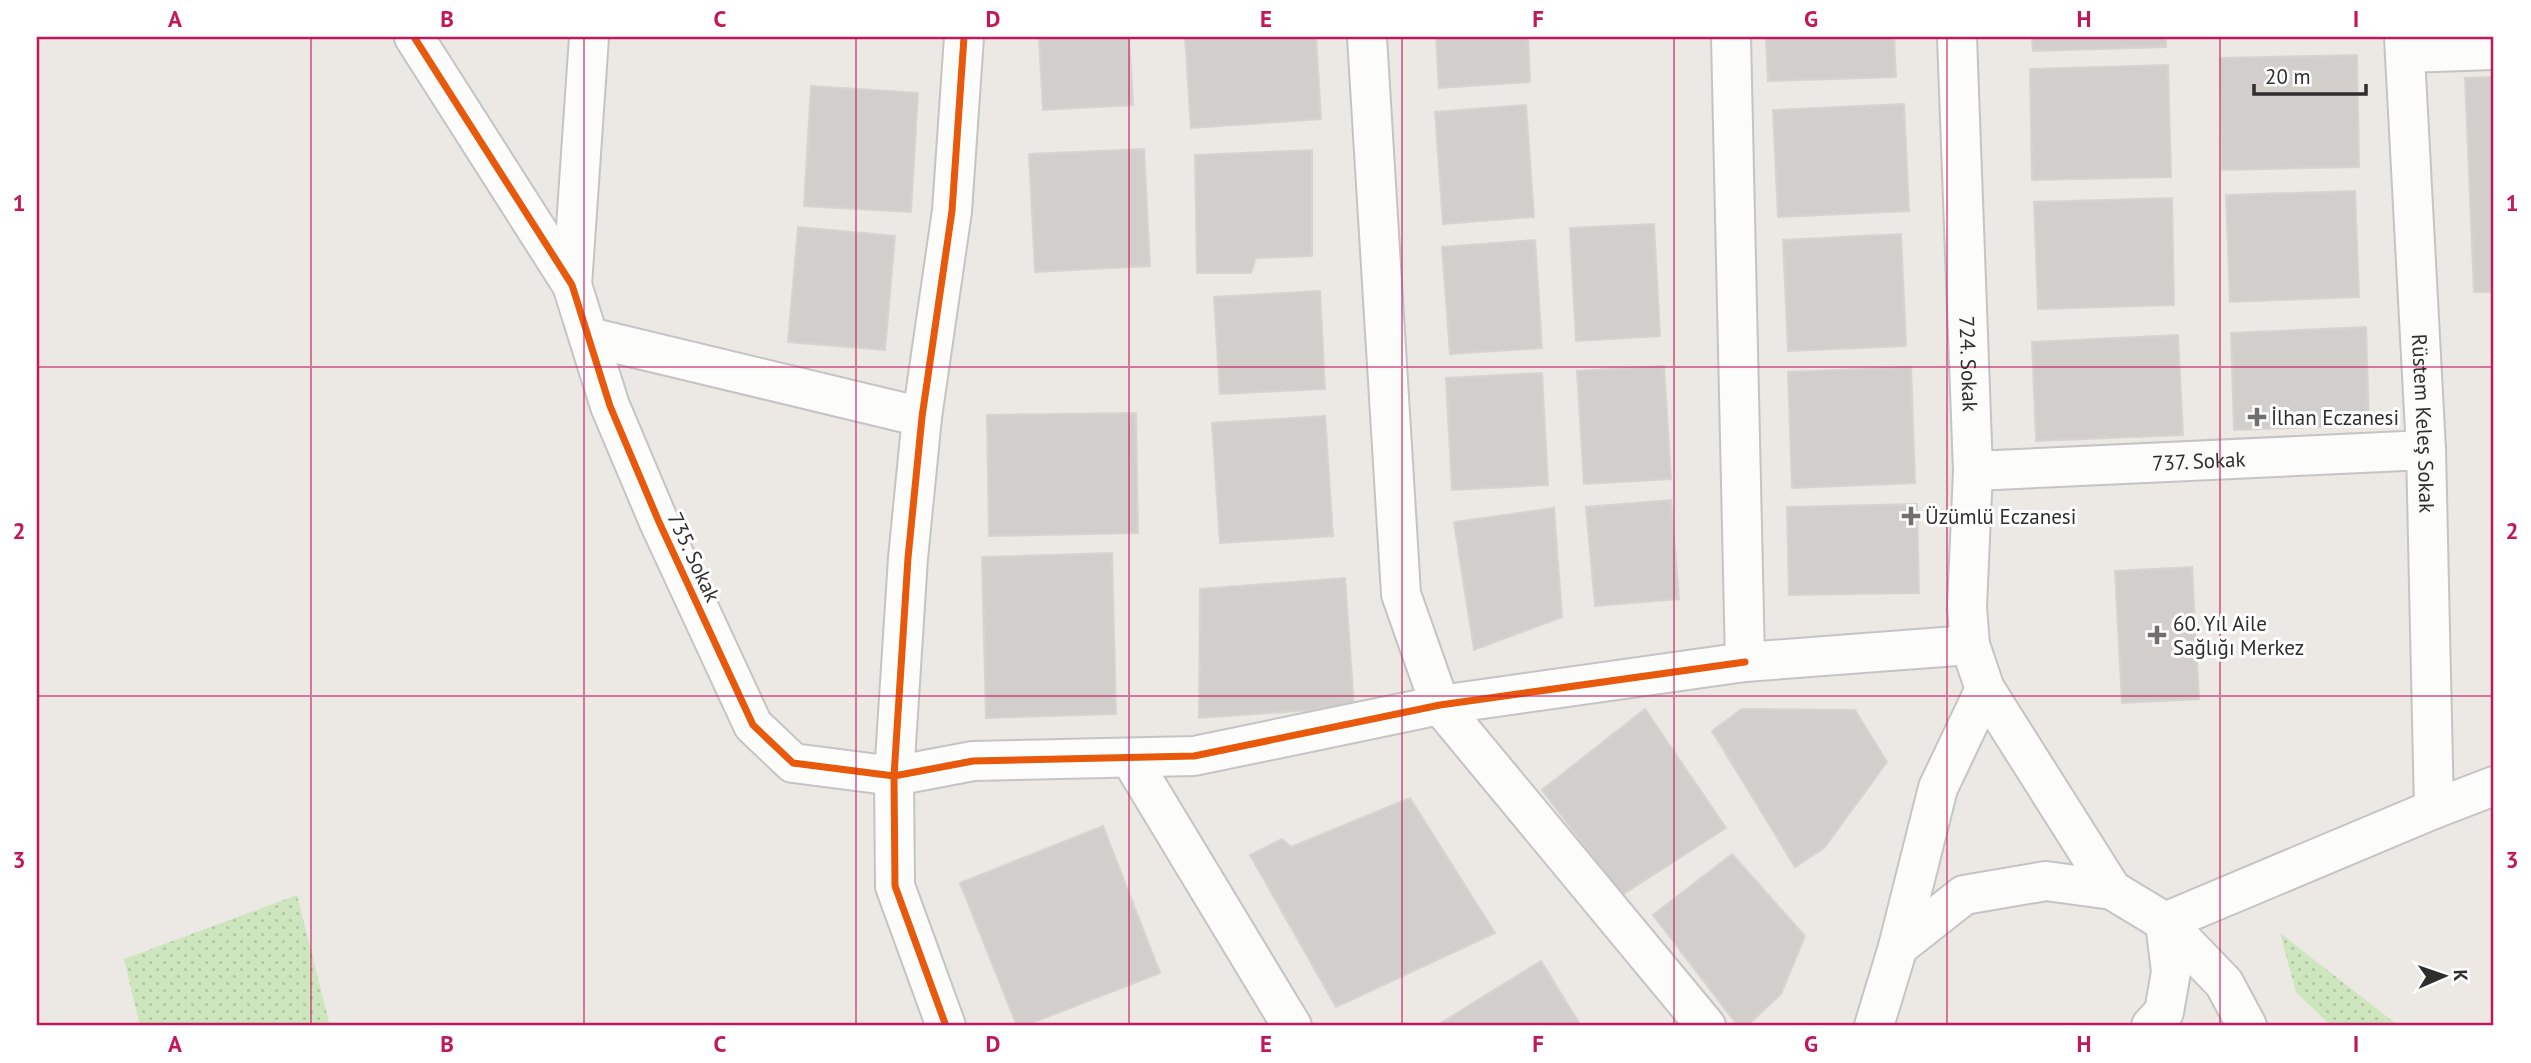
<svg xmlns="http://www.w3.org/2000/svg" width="2531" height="1063" font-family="'PT Sans',sans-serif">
	<defs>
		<pattern id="grass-dots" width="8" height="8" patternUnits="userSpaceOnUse" patternTransform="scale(1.75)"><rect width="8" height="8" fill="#cee6be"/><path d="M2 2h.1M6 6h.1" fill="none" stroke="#b1c6a4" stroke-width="1.8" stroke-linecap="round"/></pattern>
	</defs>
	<rect width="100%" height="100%" fill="#ece8e4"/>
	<!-- grass -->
	<g fill="url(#grass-dots)">
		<polygon points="297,895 330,1026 140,1026 124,959"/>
		<polygon points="2280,933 2395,1023 2400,1026 2331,1026 2296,992"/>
	</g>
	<!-- building -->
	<g fill="#d1cecb" stroke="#d7d4d0" stroke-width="2">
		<polygon points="1039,37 1129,37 1133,105 1043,110"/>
		<polygon points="1185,37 1316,37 1321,119 1191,128"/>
		<polygon points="1436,37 1528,37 1530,82 1439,88"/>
		<polygon points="1766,37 1894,37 1896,77 1768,81"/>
		<polygon points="2032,37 2166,37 2166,47 2033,51"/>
		<polygon points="2357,55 2359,167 2222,170 2220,58"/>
		<polygon points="2168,65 2171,177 2032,180 2030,69"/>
		<polygon points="2494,77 2494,292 2474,292 2465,78"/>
		<polygon points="811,86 918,93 911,212 804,206"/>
		<polygon points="1904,104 1909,211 1778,217 1773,110"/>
		<polygon points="1526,105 1534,217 1443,224 1435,112"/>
		<polygon points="1144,149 1150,266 1035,272 1029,154"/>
		<polygon points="1312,150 1312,256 1256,258 1251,273 1197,273 1195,155"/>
		<polygon points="2355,191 2359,297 2230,302 2226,195"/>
		<polygon points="2172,198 2174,305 2038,309 2034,202"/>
		<polygon points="1654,224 1660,336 1576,341 1570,228"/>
		<polygon points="798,227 895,236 885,350 788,342"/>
		<polygon points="1901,234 1906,346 1788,351 1783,240"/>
		<polygon points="1535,240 1542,348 1450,354 1442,247"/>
		<polygon points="1320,291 1325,389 1220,394 1214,297"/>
		<polygon points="2366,327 2369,425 2234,430 2231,333"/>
		<polygon points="2178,335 2183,435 2036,441 2032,342"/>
		<polygon points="1664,366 1671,479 1584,484 1577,371"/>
		<polygon points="1911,367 1915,483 1792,488 1788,372"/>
		<polygon points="1542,373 1548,485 1452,490 1446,378"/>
		<polygon points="1136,413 1138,533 989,536 987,415"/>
		<polygon points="1325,416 1333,536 1220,543 1212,423"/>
		<polygon points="1671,500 1679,599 1595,606 1586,507"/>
		<polygon points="1917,504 1919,593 1789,595 1787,507"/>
		<polygon points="1554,508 1562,617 1474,650 1454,522"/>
		<polygon points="1112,553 1116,714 986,718 982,557"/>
		<polygon points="2192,567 2199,699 2122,703 2115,571"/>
		<polygon points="1345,578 1354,707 1199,718 1200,589"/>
		<polygon points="1645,709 1726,828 1622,895 1542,790"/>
		<polygon points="1742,709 1855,710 1887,762 1824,848 1795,867 1712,731"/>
		<polygon points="1410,798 1495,933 1336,1007 1250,855 1282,839 1291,847"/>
		<polygon points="1103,826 1160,973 1024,1026 1017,1026 960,883"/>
		<polygon points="1732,854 1805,936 1781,994 1747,1026 1738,1026 1653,915"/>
		<polygon points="1541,961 1581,1026 1436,1026"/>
	</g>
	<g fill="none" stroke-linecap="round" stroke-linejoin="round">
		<!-- minor casing -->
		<g stroke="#c5c4c5" stroke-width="42">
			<g id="minor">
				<polyline points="414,37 572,285 610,406 659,522 753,725 793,763 894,776 895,886 946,1026"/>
				<polyline points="964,37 952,211 922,417 908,558 894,776 973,761 1194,756 1440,705 1745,662"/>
				<polyline points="1367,37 1401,594 1440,705 1706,1026"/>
				<polyline points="1731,37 1745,662 1970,645"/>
				<path id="s1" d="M1957,37L1973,471L1967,607L1970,645L1985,689L2112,890"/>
				<path id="s2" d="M2404,37L2426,450L2434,809"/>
				<polyline points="2405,53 2494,50"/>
				<polyline points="572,285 589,37"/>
				<polyline points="589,337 922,417"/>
				<path id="s3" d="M1973,471L2426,450"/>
				<polyline points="1130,758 1292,1026"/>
				<polyline points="2165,922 2434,809 2494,786"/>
				<polyline points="1898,947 1938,788 1985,689"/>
				<polyline points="1874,1026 1898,947 1964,895 2046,881 2112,890 2165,922 2224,983 2247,1026"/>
				<polyline points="2151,1026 2164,1012 2171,972 2165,922"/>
			</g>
		</g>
		<!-- minor -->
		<use href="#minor" stroke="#fcfcfb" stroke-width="38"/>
		<!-- cycleway casing -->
		<g stroke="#fff" stroke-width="11">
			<g id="cycleway">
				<polyline points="414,37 572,285 610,406 659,522 753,725 793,763 894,776 895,886 946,1026"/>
				<polyline points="964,37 952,211 922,417 908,558 894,776 973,761 1194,756 1440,705 1745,662"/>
			</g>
		</g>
		<!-- cycleway -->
		<use href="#cycleway" stroke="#e8590c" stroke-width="7"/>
	</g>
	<!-- grid -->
	<path fill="none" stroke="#c2185b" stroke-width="2" stroke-opacity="0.55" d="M311,37V1026M584,37V1026M856,37V1026M1129,37V1026M1402,37V1026M1674,37V1026M1947,37V1026M2220,37V1026M37,367H2494M37,696H2494"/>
	<!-- markers -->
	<g fill="#706f6e" stroke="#fff" stroke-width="2.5">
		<path d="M2253.5 406.5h7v7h7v7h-7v7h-7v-7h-7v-7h7z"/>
		<path d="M1907.5 505.5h7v7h7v7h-7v7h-7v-7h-7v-7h7z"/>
		<path d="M2153.5 624.5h7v7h7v7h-7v7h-7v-7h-7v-7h7z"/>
	</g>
	<g text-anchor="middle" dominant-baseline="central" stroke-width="6" stroke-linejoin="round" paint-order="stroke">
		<!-- street labels -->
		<g font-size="21" fill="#2e2e2e" stroke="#fff">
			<text stroke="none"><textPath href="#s1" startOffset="327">724. Sokak</textPath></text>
			<text stroke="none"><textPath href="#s2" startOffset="387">Rüstem Keleş Sokak</textPath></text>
			<text stroke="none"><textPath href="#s3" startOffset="226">737. Sokak</textPath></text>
			<text transform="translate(694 557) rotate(65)">735. Sokak</text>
		</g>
		<!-- poi labels -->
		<g font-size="21" fill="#2e2e2e" stroke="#fff" text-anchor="start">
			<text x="2271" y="417">İlhan Eczanesi</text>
			<text x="1925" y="516">Üzümlü Eczanesi</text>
			<text x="2173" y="623">60. Yıl Aile<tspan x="2173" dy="24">Sağlığı Merkez</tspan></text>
		</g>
	</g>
	<!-- border -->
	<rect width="2531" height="1063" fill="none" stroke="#ffffff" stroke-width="77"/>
	<!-- north arrow -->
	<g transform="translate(2444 976) rotate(88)" stroke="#ffffff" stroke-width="5" paint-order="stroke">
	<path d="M0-5L12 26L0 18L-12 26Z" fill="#2e2e2e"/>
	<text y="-10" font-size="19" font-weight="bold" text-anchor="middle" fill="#2e2e2e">K</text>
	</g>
	<!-- scale -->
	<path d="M2254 84v10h112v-10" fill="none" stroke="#2e2e2e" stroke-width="3.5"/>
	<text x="2265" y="84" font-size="21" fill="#2e2e2e" stroke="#ffffff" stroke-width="5" paint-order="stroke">20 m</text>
	<rect x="38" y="38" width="2454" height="986" fill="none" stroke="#c2185b" stroke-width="2.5"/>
	<g font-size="23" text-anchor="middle" font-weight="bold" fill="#c2185b">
		<text x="175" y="27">A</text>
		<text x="447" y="27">B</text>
		<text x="720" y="27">C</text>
		<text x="993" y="27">D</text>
		<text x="1266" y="27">E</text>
		<text x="1538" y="27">F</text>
		<text x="1811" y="27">G</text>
		<text x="2084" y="27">H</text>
		<text x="2356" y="27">I</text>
		<text x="19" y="211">1</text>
		<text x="2512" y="211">1</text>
		<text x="19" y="539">2</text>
		<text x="2512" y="539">2</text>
		<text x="19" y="868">3</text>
		<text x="2512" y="868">3</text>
		<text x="175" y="1052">A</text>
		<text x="447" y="1052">B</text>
		<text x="720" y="1052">C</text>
		<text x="993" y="1052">D</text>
		<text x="1266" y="1052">E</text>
		<text x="1538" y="1052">F</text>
		<text x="1811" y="1052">G</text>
		<text x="2084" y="1052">H</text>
		<text x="2356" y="1052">I</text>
	</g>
</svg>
